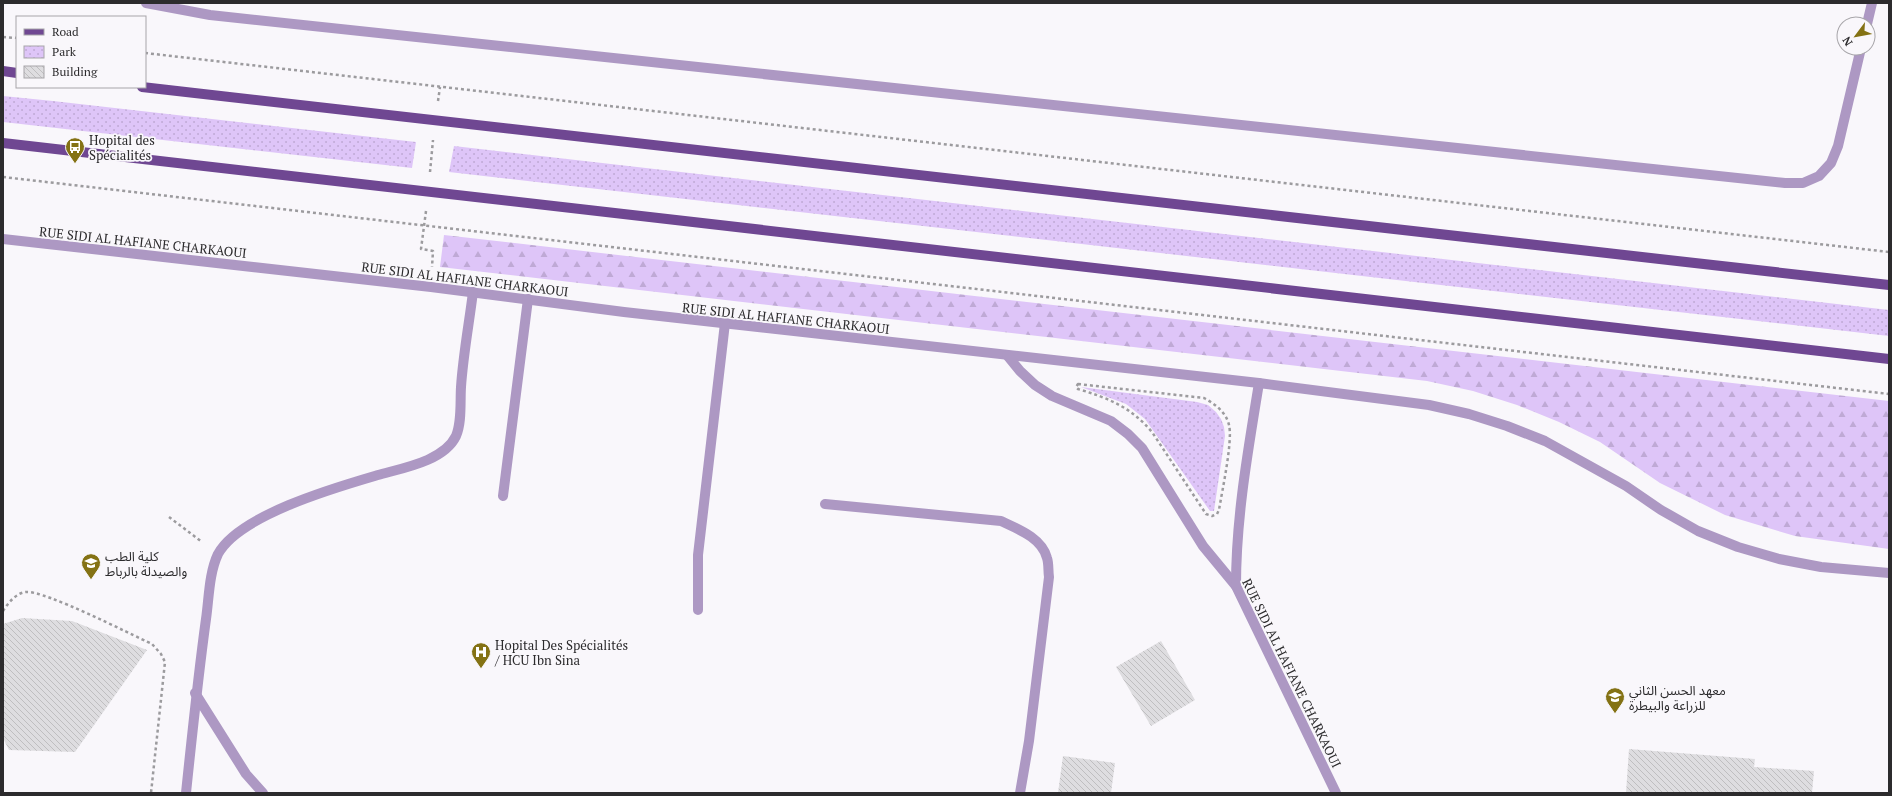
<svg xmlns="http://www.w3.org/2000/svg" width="1892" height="796" font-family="'PT Serif','Noto Sans Arabic',serif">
	<defs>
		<pattern id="forest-firs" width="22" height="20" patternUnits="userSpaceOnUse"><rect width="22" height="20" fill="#dec5f8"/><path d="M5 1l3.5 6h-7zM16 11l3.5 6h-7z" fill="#bfa9d5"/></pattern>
		<pattern id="park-dots" width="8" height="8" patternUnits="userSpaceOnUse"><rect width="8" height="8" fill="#dec5f8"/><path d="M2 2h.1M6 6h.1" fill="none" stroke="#bfa9d5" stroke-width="1.8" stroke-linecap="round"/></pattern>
		<pattern id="building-back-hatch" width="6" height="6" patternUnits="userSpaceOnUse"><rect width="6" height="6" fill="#dedde0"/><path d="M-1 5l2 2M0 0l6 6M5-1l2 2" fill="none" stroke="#bfbec0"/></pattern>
	</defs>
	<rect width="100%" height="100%" fill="#f9f7fb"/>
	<!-- forest -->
	<polygon fill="url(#forest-firs)" points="444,235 1889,401 1889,549 1795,536 1725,515 1660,483 1600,442 1559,422 1517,405 1473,391 1427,381 440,267"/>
	<!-- park -->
	<g fill="url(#park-dots)">
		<polygon points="3,96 53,101 416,142 412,168 3,122"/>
		<polygon points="454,146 1889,310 1889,336 449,172"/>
		<polygon points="1081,387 1197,402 1208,405 1216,412 1221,419 1224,427 1225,436 1214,511 1210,511 1145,419 1126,404"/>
	</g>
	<!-- building -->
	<g fill="url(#building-back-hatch)">
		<polygon points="22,618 72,621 147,650 75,752 9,750 3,738 3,624"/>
		<polygon points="1161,641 1195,700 1151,726 1116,667"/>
		<polygon points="1629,749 1755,759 1754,767 1814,771 1812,793 1626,793"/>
		<polygon points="1063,756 1115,763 1111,793 1058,793"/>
	</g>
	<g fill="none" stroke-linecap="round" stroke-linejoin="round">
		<!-- path -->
		<g stroke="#9c9b9e" stroke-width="2.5" stroke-dasharray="3 3" stroke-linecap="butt">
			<polyline points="3,37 17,38"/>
			<polyline points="145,53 1889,252"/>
			<polyline points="438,101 440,87"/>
			<polyline points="430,172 433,140"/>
			<polyline points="3,177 1889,394"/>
			<polyline points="426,211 421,249 433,251 432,267"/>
			<path d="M1078,384L1204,398C1215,404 1226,412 1229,425C1233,441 1222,491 1219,510L1217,514L1212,516L1206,514L1152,432C1131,407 1108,398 1078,389L1076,387Z"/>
			<polyline points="169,517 202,542"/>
			<path d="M3,611C8,603 16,593 26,592C44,590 130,634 152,644L161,654L165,662L151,793"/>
		</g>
		<!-- minor -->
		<g stroke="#ad98c3" stroke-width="10">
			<polyline points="146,3 210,15 1785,183 1803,183 1819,176 1831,163 1838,146 1861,48"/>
			<polyline points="1867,24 1872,3"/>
			<polyline points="3,239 431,287 624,312 1259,383 1429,405 1469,414 1507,426 1545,441 1626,486 1661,510 1698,531 1738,547 1779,559 1821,567 1889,573"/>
			<polyline points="1007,355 1020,371 1035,385 1052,396 1111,421 1128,434 1142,448 1203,546 1236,586 1336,793"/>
			<polyline points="503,496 528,299"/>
			<path d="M825,504L1001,521C1018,529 1042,538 1047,558C1049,564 1048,571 1049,577L1029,741L1020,793"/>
			<path d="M1236,586C1236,517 1248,451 1259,383"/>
			<polyline points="698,610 698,555 725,323"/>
			<polyline points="195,693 246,774 263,793"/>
			<path d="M186,793C192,735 198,677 206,619C209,598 209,573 218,554C239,515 337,487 378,475C403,468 444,461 456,436C462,422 460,403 461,387C463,356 469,324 473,292"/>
		</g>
		<!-- major -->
		<g stroke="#6f4792" stroke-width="10">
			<polyline points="3,71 17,73"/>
			<polyline points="142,87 1889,285"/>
			<polyline points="3,143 1889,359"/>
		</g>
	</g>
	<!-- icons -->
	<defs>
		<g id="bus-pin" transform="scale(1)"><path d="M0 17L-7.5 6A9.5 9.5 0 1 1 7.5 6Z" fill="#847214" stroke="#f9f7fb"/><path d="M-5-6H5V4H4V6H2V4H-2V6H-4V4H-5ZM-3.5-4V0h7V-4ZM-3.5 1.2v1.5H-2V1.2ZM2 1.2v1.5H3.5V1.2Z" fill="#fff"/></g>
		<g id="university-pin" transform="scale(1)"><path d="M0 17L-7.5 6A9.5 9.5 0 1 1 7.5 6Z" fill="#847214" stroke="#f9f7fb"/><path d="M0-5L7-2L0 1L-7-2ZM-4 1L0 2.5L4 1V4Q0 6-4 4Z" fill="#fff"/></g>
		<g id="hospital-pin" transform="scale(1)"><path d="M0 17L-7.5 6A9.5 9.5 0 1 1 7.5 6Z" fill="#847214" stroke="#f9f7fb"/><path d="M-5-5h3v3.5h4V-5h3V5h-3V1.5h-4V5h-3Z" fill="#fff"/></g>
	</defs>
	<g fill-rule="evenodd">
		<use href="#bus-pin" x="75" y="147"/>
		<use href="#university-pin" x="91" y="563"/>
		<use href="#hospital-pin" x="481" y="652"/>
		<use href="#university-pin" x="1615" y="697"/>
	</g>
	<g text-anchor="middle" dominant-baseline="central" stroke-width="3.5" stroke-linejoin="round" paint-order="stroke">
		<!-- poi labels -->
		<g font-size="13" fill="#2c2b2d" stroke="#f9f7fb" text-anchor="start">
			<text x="89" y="140">Hopital des<tspan x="89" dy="15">Spécialités</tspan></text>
			<text x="105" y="556">كلية الطب<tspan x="105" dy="15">والصيدلة بالرباط</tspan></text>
			<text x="495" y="645">Hopital Des Spécialités<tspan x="495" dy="15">/ HCU Ibn Sina</tspan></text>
			<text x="1629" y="690">معهد الحسن الثاني<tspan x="1629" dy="15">للزراعة والبيطرة</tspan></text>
		</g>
		<!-- street labels -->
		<g font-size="13" fill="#2c2b2d" stroke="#f9f7fb">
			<text transform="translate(143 242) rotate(6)">RUE SIDI AL HAFIANE CHARKAOUI</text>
			<text transform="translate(465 279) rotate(7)">RUE SIDI AL HAFIANE CHARKAOUI</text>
			<text transform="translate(786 318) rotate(6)">RUE SIDI AL HAFIANE CHARKAOUI</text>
			<text transform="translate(1292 673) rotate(64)">RUE SIDI AL HAFIANE CHARKAOUI</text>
		</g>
	</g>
	<!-- border -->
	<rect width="1892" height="796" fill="none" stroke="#2c2b2d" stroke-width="8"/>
	<!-- legend -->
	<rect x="16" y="16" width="130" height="72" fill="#f9f7fb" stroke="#a7a5a9"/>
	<rect x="24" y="29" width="20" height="6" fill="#6f4792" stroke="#a7a5a9"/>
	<text x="52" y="36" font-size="12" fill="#2c2b2d">Road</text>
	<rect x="24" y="46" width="20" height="12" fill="url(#park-dots)" stroke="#a7a5a9"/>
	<text x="52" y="56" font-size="12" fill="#2c2b2d">Park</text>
	<rect x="24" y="66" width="20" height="12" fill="url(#building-back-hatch)" stroke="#a7a5a9"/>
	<text x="52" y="76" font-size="12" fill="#2c2b2d">Building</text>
	<!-- north arrow -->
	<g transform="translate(1856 36) rotate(238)"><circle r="19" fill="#f9f7fb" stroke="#a7a5a9"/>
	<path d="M0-3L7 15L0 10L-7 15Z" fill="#847214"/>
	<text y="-6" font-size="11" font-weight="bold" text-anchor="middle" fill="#2c2b2d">N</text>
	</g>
</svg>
